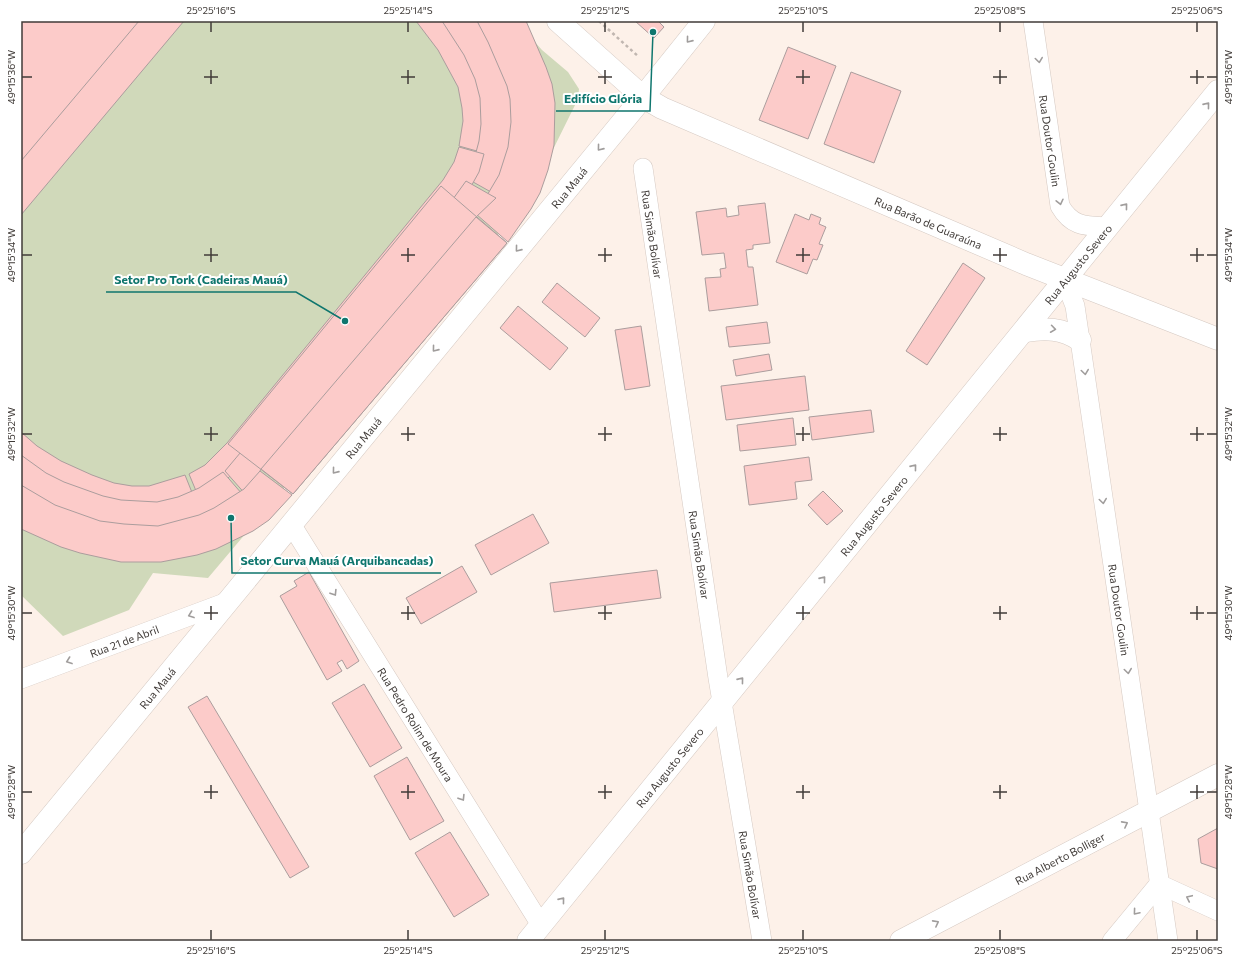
<svg xmlns="http://www.w3.org/2000/svg" width="1239" height="962" font-family="Commissioner,sans-serif">
	<rect width="100%" height="100%" fill="#fdf1e9"/>
	<!-- green -->
	<polygon fill="#d0d9ba" points="21,21 516,21 542,50 568,72 579,89 578,99 529,198 208,578 153,573 129,610 63,636 21,595"/>
	<!-- building -->
	<g fill="#fccbc9" stroke="#ab9d9d">
		<polygon points="21,21 150,21 21,174"/>
		<polygon points="139,21 184,21 21,215 21,161"/>
		<polygon points="416,21 466,21 478,41 494,76 500,103 498,140 487,138 484,153 459,146 463,121 462,108 458,87 438,50"/>
		<polygon points="442,21 497,21 509,42 522,74 529,104 529,134 526,151 518,176 507,201 466,178 475,156 479,141 481,124 480,98 475,79 464,55"/>
		<polygon points="477,21 526,21 546,67 552,84 555,103 554,145 548,170 540,193 531,209 508,242 476,214 499,175 508,147 511,122 510,99 507,86 488,42"/>
		<polygon points="635,21 658,21 664,27 654,38"/>
		<polygon points="788,47 836,66 808,139 759,120"/>
		<polygon points="851,72 901,91 874,163 824,144"/>
		<polygon points="459,147 484,154 479,172 464,199 247,459 222,484 199,498 189,474 205,465 227,443 443,180 454,162"/>
		<polygon points="466,181 496,198 476,217 261,469 247,496 225,471 453,199"/>
		<polygon points="441,186 507,243 293,494 228,444"/>
		<polygon points="765,203 770,243 753,245 753,249 746,250 748,267 753,267 758,305 709,311 705,278 721,277 720,269 726,268 724,253 702,255 696,212 726,208 727,217 739,215 738,206"/>
		<polygon points="795,214 809,220 811,214 821,218 819,224 826,227 819,244 823,245 817,260 813,259 807,274 776,262"/>
		<polygon points="476,217 507,243 293,494 261,469"/>
		<polygon points="963,263 985,278 927,365 906,351"/>
		<polygon points="557,283 600,318 585,337 542,302"/>
		<polygon points="518,306 568,348 550,370 500,328"/>
		<polygon points="767,322 770,343 729,347 726,327"/>
		<polygon points="641,326 650,386 625,390 615,330"/>
		<polygon points="769,354 772,370 736,376 733,360"/>
		<polygon points="805,376 809,410 726,420 721,386"/>
		<polygon points="871,410 874,432 812,440 809,417"/>
		<polygon points="793,418 796,445 740,451 737,425"/>
		<polygon points="21,432 37,446 61,461 92,475 114,483 132,486 149,486 185,475 197,505 167,514 132,515 100,510 58,494 21,472"/>
		<polygon points="21,455 46,473 64,482 103,496 121,500 157,502 178,497 199,488 223,472 249,502 227,518 181,535 135,539 98,535 49,519 21,503"/>
		<polygon points="809,457 812,480 795,482 797,499 749,505 744,466"/>
		<polygon points="260,471 292,495 269,520 253,531 216,549 197,555 161,562 121,562 80,553 61,547 21,529 21,485 55,505 100,521 124,524 158,526 199,515 214,508 244,489"/>
		<polygon points="823,491 843,511 827,525 808,505"/>
		<polygon points="533,514 549,543 491,575 475,545"/>
		<polygon points="462,566 477,592 421,624 406,598"/>
		<polygon points="657,570 661,598 554,612 550,583"/>
		<polygon points="309,572 359,661 347,669 342,660 337,663 342,671 327,680 280,596 297,586 294,581"/>
		<polygon points="364,684 402,748 370,767 332,703"/>
		<polygon points="207,696 309,867 290,878 188,707"/>
		<polygon points="407,757 444,821 410,840 374,776"/>
		<polygon points="1218,828 1218,869 1201,863 1198,839"/>
		<polygon points="450,832 489,895 454,917 415,853"/>
	</g>
	<g fill="none" stroke-linecap="round" stroke-linejoin="round">
		<!-- street casing -->
		<g stroke="#d5c9c2" stroke-width="20">
			<g id="street">
				<path id="s1" d="M1033,21L1060,206C1072,227 1086,226 1107,227"/>
				<path id="s2" d="M643,168L718,678L762,941"/>
				<path id="s3" d="M1065,280L1075,306L1080,340L1168,941"/>
				<path id="s4" d="M291,524L541,925"/>
				<path id="s5" d="M21,679L227,602"/>
				<polyline points="1112,941 1159,884 1218,911"/>
			</g>
		</g>
		<!-- secondary casing -->
		<g stroke="#d5c9c2" stroke-width="23">
			<g id="secondary">
				<path id="s6" d="M21,853L643,97L662,108L1026,264L1218,339"/>
				<path id="s7" d="M528,941L1218,91"/>
				<path id="s8" d="M901,941L1218,775"/>
			</g>
		</g>
		<!-- primary casing -->
		<g stroke="#d5c9c2" stroke-width="23">
			<g id="primary">
				<polyline points="558,21 643,97 704,21"/>
				<path d="M1025,331C1046,328 1062,328 1080,340"/>
			</g>
		</g>
		<!-- path -->
		<polyline stroke="#c0b6b0" stroke-width="2.5" stroke-dasharray="3 3" stroke-linecap="butt" points="599,21 639,57"/>
		<!-- street -->
		<use href="#street" stroke="#fff" stroke-width="19"/>
		<!-- secondary -->
		<use href="#secondary" stroke="#fff" stroke-width="22"/>
		<!-- primary -->
		<use href="#primary" stroke="#fff" stroke-width="22"/>
	</g>
	<!-- one-way arrows -->
	<defs><path id="oneway-chevron" d="M-2-3.5L2.5 0L-2 3.5" fill="none" stroke-width="1.6" stroke-linecap="round" stroke-linejoin="round"/></defs>
	<g stroke="#a09d9c">
		<use href="#oneway-chevron" transform="translate(689 40) rotate(129)"/>
		<use href="#oneway-chevron" transform="translate(1039 60) rotate(82)"/>
		<use href="#oneway-chevron" transform="translate(1207 105) rotate(-51)"/>
		<use href="#oneway-chevron" transform="translate(600 148) rotate(129)"/>
		<use href="#oneway-chevron" transform="translate(1060 202) rotate(77)"/>
		<use href="#oneway-chevron" transform="translate(1125 206) rotate(-51)"/>
		<use href="#oneway-chevron" transform="translate(518 249) rotate(129)"/>
		<use href="#oneway-chevron" transform="translate(1053 329) rotate(8)"/>
		<use href="#oneway-chevron" transform="translate(435 349) rotate(129)"/>
		<use href="#oneway-chevron" transform="translate(1085 372) rotate(82)"/>
		<use href="#oneway-chevron" transform="translate(914 467) rotate(-51)"/>
		<use href="#oneway-chevron" transform="translate(335 471) rotate(129)"/>
		<use href="#oneway-chevron" transform="translate(1103 501) rotate(82)"/>
		<use href="#oneway-chevron" transform="translate(823 579) rotate(-51)"/>
		<use href="#oneway-chevron" transform="translate(334 593) rotate(58)"/>
		<use href="#oneway-chevron" transform="translate(191 615) rotate(160)"/>
		<use href="#oneway-chevron" transform="translate(69 661) rotate(160)"/>
		<use href="#oneway-chevron" transform="translate(1128 671) rotate(82)"/>
		<use href="#oneway-chevron" transform="translate(741 680) rotate(-51)"/>
		<use href="#oneway-chevron" transform="translate(462 798) rotate(58)"/>
		<use href="#oneway-chevron" transform="translate(1125 824) rotate(-28)"/>
		<use href="#oneway-chevron" transform="translate(1189 898) rotate(-155)"/>
		<use href="#oneway-chevron" transform="translate(562 900) rotate(-51)"/>
		<use href="#oneway-chevron" transform="translate(1136 912) rotate(130)"/>
		<use href="#oneway-chevron" transform="translate(936 923) rotate(-28)"/>
	</g>
	<!-- ticks -->
	<path fill="none" stroke="#403b38" stroke-width="1.5" d="M211,22V32M408,22V32M605,22V32M803,22V32M1000,22V32M1197,22V32M211,70V84M408,70V84M605,70V84M803,70V84M1000,70V84M1197,70V84M22,77H32M204,77H218M401,77H415M598,77H612M796,77H810M993,77H1007M1190,77H1204M1207,77H1217M211,248V262M408,248V262M605,248V262M803,248V262M1000,248V262M1197,248V262M22,255H32M204,255H218M401,255H415M598,255H612M796,255H810M993,255H1007M1190,255H1204M1207,255H1217M211,427V441M408,427V441M605,427V441M803,427V441M1000,427V441M1197,427V441M22,434H32M204,434H218M401,434H415M598,434H612M796,434H810M993,434H1007M1190,434H1204M1207,434H1217M211,606V620M408,606V620M605,606V620M803,606V620M1000,606V620M1197,606V620M22,613H32M204,613H218M401,613H415M598,613H612M796,613H810M993,613H1007M1190,613H1204M1207,613H1217M211,785V799M408,785V799M605,785V799M803,785V799M1000,785V799M1197,785V799M22,792H32M204,792H218M401,792H415M598,792H612M796,792H810M993,792H1007M1190,792H1204M1207,792H1217M211,930V940M408,930V940M605,930V940M803,930V940M1000,930V940M1197,930V940"/>
	<g text-anchor="middle" dominant-baseline="central" stroke-width="4" stroke-linejoin="round" paint-order="stroke">
		<!-- street labels -->
		<g font-size="11" fill="#403b38" stroke="#fff">
			<text stroke="none"><textPath href="#s1" startOffset="121">Rua Doutor Goulin</textPath></text>
			<text stroke="none"><textPath href="#s6" startOffset="862">Rua Mauá</textPath></text>
			<text stroke="none"><textPath href="#s6" startOffset="1291">Rua Barão de Guaraúna</textPath></text>
			<text stroke="none"><textPath href="#s2" startOffset="67">Rua Simão Bolívar</textPath></text>
			<text stroke="none"><textPath href="#s7" startOffset="872">Rua Augusto Severo</textPath></text>
			<text stroke="none"><textPath href="#s6" startOffset="538">Rua Mauá</textPath></text>
			<text stroke="none"><textPath href="#s7" startOffset="548">Rua Augusto Severo</textPath></text>
			<text stroke="none"><textPath href="#s2" startOffset="391">Rua Simão Bolívar</textPath></text>
			<text stroke="none"><textPath href="#s3" startOffset="335">Rua Doutor Goulin</textPath></text>
			<text stroke="none"><textPath href="#s5" startOffset="110">Rua 21 de Abril</textPath></text>
			<text stroke="none"><textPath href="#s6" startOffset="214">Rua Mauá</textPath></text>
			<text stroke="none"><textPath href="#s4" startOffset="236">Rua Pedro Rolim de Moura</textPath></text>
			<text stroke="none"><textPath href="#s7" startOffset="224">Rua Augusto Severo</textPath></text>
			<text stroke="none"><textPath href="#s8" startOffset="179">Rua Alberto Bolliger</textPath></text>
			<text stroke="none"><textPath href="#s2" startOffset="715">Rua Simão Bolívar</textPath></text>
		</g>
	</g>
	<!-- callouts -->
	<path fill="none" stroke="#0f766e" stroke-width="1.5" d="M653 32L650 111H556M345 321L296 292H106M231 518L232 573H441"/>
	<g fill="#0f766e" stroke="#fff" stroke-width="1.5">
		<circle cx="653" cy="32" r="4"/>
		<circle cx="345" cy="321" r="4"/>
		<circle cx="231" cy="518" r="4"/>
	</g>
	<g font-size="12" text-anchor="middle" font-weight="bold" fill="#0f766e" stroke="#fff" stroke-width="4" stroke-linejoin="round" paint-order="stroke">
		<text x="603" y="103">Edifício Glória</text>
		<text x="201" y="284">Setor Pro Tork (Cadeiras Mauá)</text>
		<text x="337" y="565">Setor Curva Mauá (Arquibancadas)</text>
	</g>
	<!-- border -->
	<rect width="1239" height="962" fill="none" stroke="#ffffff" stroke-width="44"/>
	<rect x="22" y="22" width="1195" height="918" fill="none" stroke="#403b38" stroke-width="1.5"/>
	<g font-size="10" text-anchor="middle" fill="#403b38">
		<text x="211" y="14">25°25'16"S</text>
		<text x="408" y="14">25°25'14"S</text>
		<text x="605" y="14">25°25'12"S</text>
		<text x="803" y="14">25°25'10"S</text>
		<text x="1000" y="14">25°25'08"S</text>
		<text x="1197" y="14">25°25'06"S</text>
		<text transform="translate(1228 77) rotate(-90)" y="4">49°15'36"W</text>
		<text transform="translate(11 77) rotate(-90)" y="4">49°15'36"W</text>
		<text transform="translate(1228 255) rotate(-90)" y="4">49°15'34"W</text>
		<text transform="translate(11 255) rotate(-90)" y="4">49°15'34"W</text>
		<text transform="translate(1228 434) rotate(-90)" y="4">49°15'32"W</text>
		<text transform="translate(11 434) rotate(-90)" y="4">49°15'32"W</text>
		<text transform="translate(1228 613) rotate(-90)" y="4">49°15'30"W</text>
		<text transform="translate(11 613) rotate(-90)" y="4">49°15'30"W</text>
		<text transform="translate(1228 792) rotate(-90)" y="4">49°15'28"W</text>
		<text transform="translate(11 792) rotate(-90)" y="4">49°15'28"W</text>
		<text x="211" y="954">25°25'16"S</text>
		<text x="408" y="954">25°25'14"S</text>
		<text x="605" y="954">25°25'12"S</text>
		<text x="803" y="954">25°25'10"S</text>
		<text x="1000" y="954">25°25'08"S</text>
		<text x="1197" y="954">25°25'06"S</text>
	</g>
</svg>
